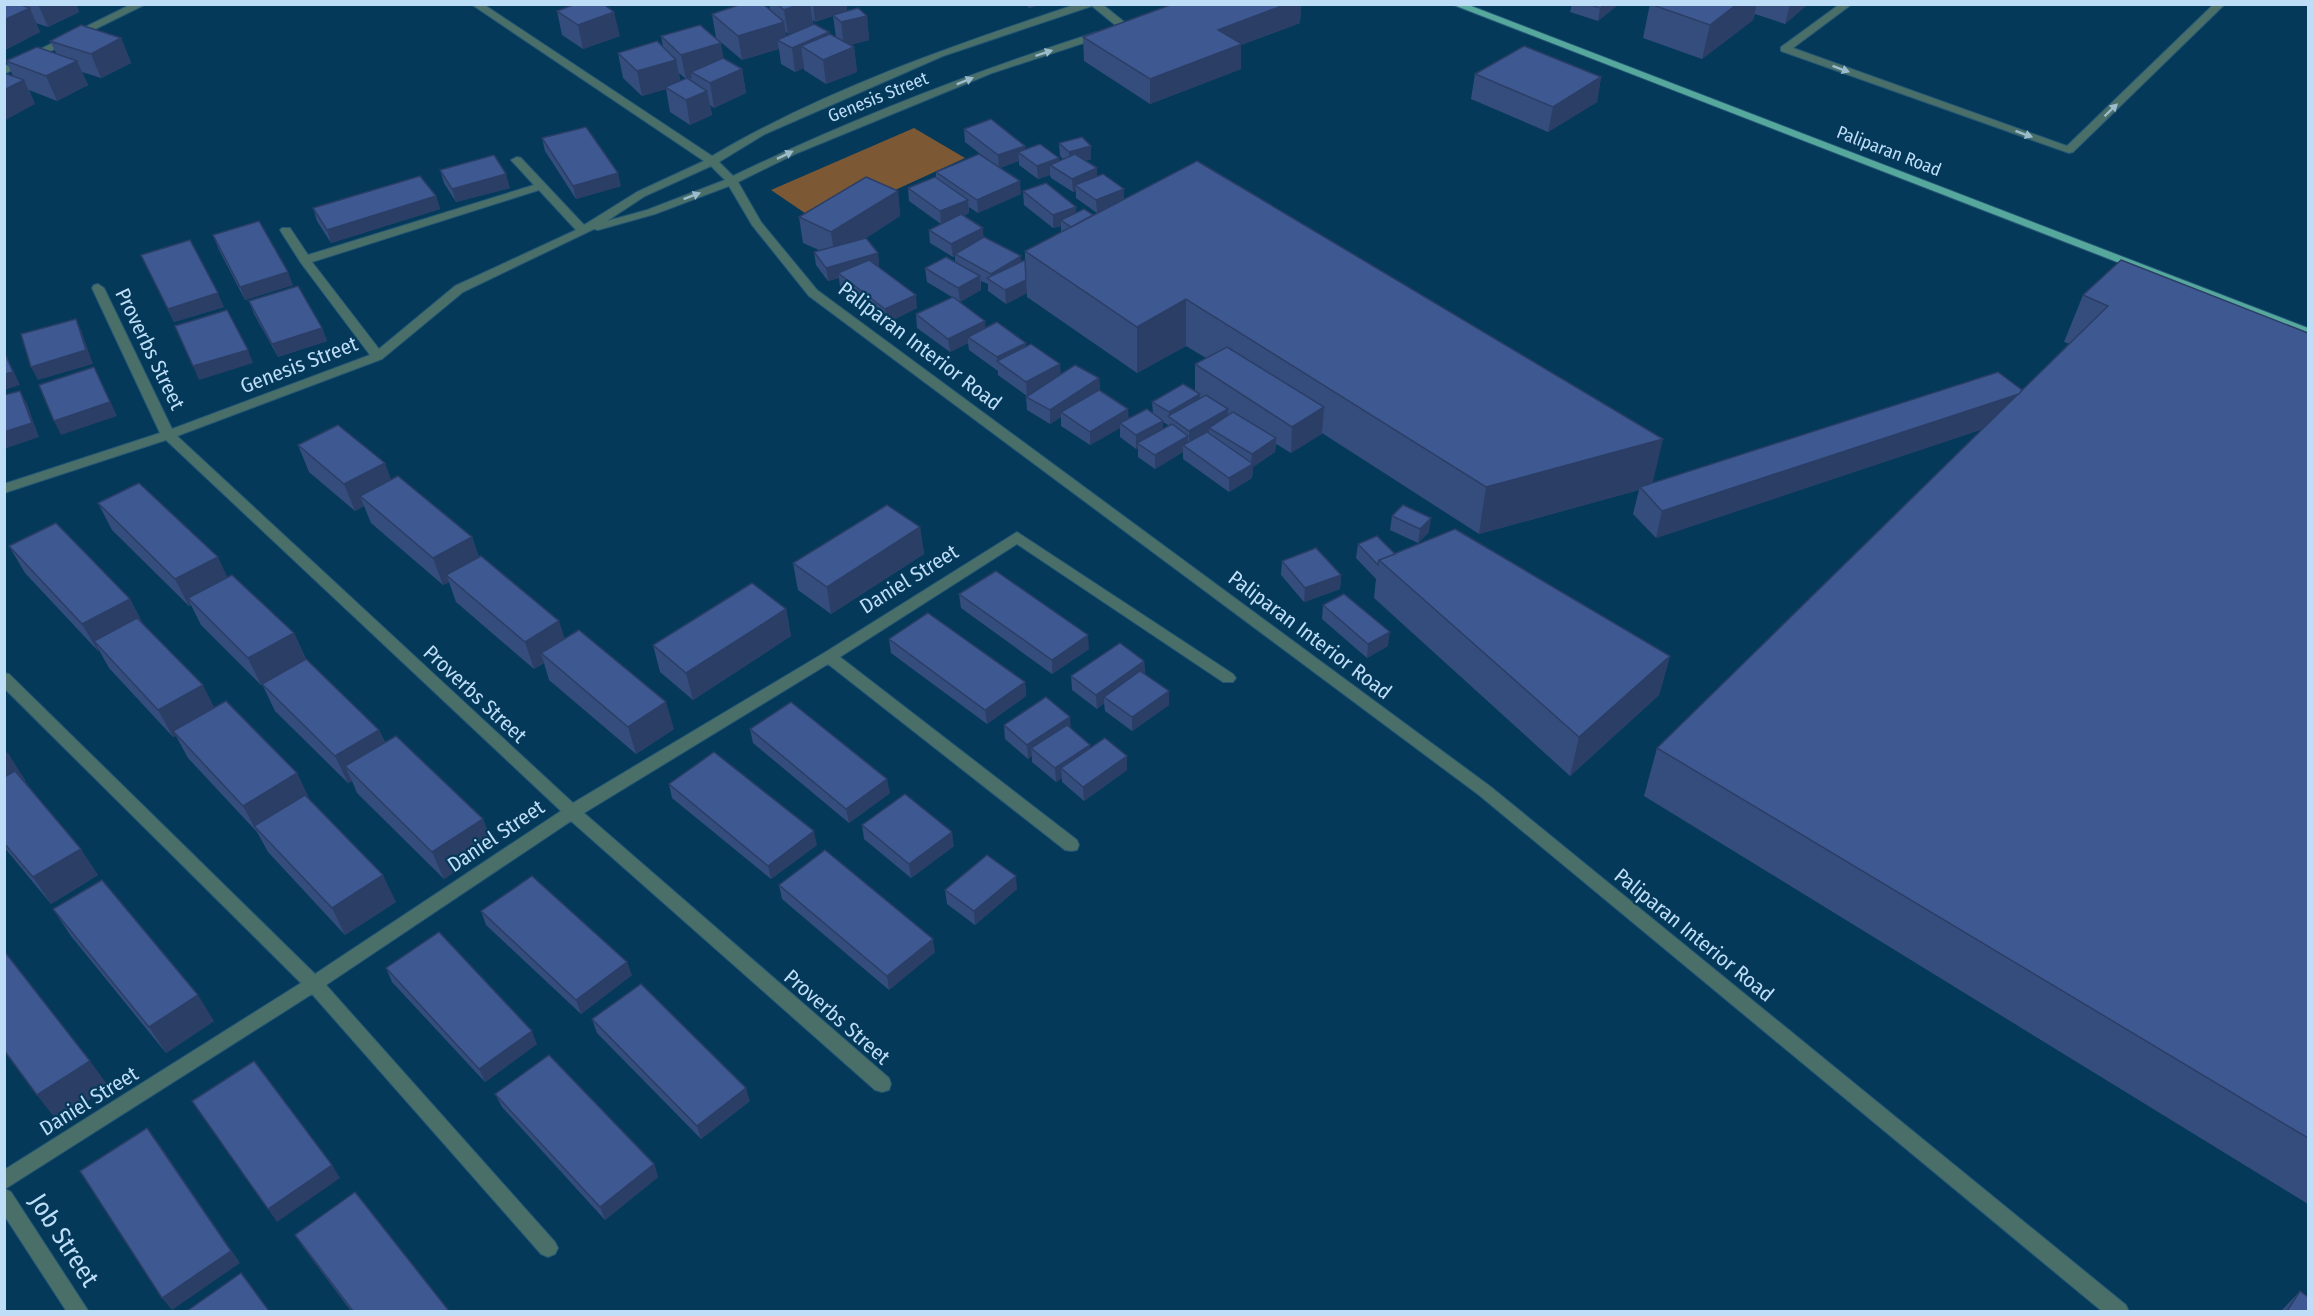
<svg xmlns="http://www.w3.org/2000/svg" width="2313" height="1316" font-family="'Fira Sans Condensed',sans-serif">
	<rect width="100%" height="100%" fill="#04395a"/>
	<!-- green -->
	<polygon fill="#7c5835" points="914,128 965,158 821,224 771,190"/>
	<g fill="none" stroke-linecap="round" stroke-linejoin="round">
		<!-- service casing -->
		<g stroke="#255776" stroke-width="2">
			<polygon id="service" points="1840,4 1852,4 1793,48 2067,146 2214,4 2225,4 2073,152 2069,153 1781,51 1781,47"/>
		</g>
		<!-- minor casing -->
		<g stroke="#255776" stroke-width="2">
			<g id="minor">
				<polygon points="132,4 146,4 4,74 4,67"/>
				<path d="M471,4H483L712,156C826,89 952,46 1077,4H1102L1128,25V29H1120L1092,6L943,56L765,134L719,162L733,176C851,119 973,72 1097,32H1105V36L992,73L795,154L738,182L761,222L817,290L1491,787L2126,1305L2129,1312H2103L1479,795L809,296L752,225L729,186L655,214L598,230L594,229L463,292L382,359L177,436L573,803L824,653L1017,532L1233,674L1236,678L1233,682H1223L1017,544L840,657L1077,840L1079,845L1077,850L1071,851L1065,850L828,664L584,813L889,1078L891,1084L889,1090L882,1092L875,1090L571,821L326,985L555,1242L558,1248L555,1254L548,1257L541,1254L312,994L5,1189L11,1192L89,1312H67L4,1215V1170L301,983L4,688V673L9,674L315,974L561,811L166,440L4,493V484L160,433L92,288L94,285L98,284L104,288L172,429L370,355L301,263L280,230L282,228H290L308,255L534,185L511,160L517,157L521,158L584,225L637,192L704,161ZM711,166L725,180L647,210L607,221L645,196ZM539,190L576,230L455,286L379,349L312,262Z"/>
			</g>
		</g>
		<!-- primary casing -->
		<g stroke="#255776" stroke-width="2">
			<polygon id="primary" points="1451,4 1466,4 2308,328 2308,336"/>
		</g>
		<!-- service -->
		<use href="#service" fill="#4a6f69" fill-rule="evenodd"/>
		<!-- minor -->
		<use href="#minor" fill="#4a6f69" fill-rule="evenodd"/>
		<!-- primary -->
		<use href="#primary" fill="#56a79c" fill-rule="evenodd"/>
	</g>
	<!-- wall -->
	<g fill="#354d7d" fill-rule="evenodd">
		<polygon points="4,4 76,4 79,12 48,27 36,23 40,32 5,50"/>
		<path d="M769,4H847V11L867,16L869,40L850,45L854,47L857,72L826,84L804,70V68L795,72L781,64L779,49L742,60L716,38L712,14L770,10ZM833,16L836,37L829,34V32L813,25V20L815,22ZM807,27L786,36V32L788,34Z"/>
		<polygon points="1024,4 1041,4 1030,8"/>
		<polygon points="1173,4 1301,4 1300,23 1241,45 1241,69 1150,104 1084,61 1083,37"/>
		<polygon points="1572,4 1619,4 1598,21 1570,12"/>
		<polygon points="1650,4 1808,4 1785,24 1755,14 1753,20 1702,59 1643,38"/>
		<polygon points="557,11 620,36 583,49 562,35"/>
		<path d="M661,36L723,58L742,69L746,93L714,108L710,105L712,115L690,125L670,112L666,89L642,96L623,78L618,53L663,47ZM679,73L686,79L680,81Z"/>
		<polygon points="121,38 131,63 101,78 82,72 88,85 57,101 29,90 35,104 13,76 6,61 56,53 50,41"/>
		<polygon points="1475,74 1601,77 1597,102 1548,132 1471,99"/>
		<path d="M964,129L1025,146V150L1059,158V161L1063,159L1060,156L1059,143L1091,159L1085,161L1097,177L1124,199L1653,482L2022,390L2070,344L2064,342L2083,295L2308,333V1204L1644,796L1657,748L1983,429L1656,538L1633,514L1639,490L1479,534L1322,433L1291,453L1276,444L1275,452L1253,467L1252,478L1229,492L1183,459V452L1155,469L1138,457V448L1136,449L1120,437V428L1090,445L1061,426V417L1050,424L1027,410L1026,397L1032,393L1027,396L998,375V371L969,350L968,343L950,352L917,328L916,314L952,297L927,282L925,268L955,262V256L953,257L930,243L929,230L941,224L909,201L908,188L936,177V172L988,160L965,142ZM1019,161V165L1038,179L1050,175L1051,178L1073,192L1076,191V198L1097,213L1093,215L1076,213L1023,191L1024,205L1053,228L1061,226V232L1025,251V260L1021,261L984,237L963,216L969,213V207L978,213L1021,194L1000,168ZM981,281L988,284V291L1006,304L1027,293V297L1137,373L1186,346L1206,358L1195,364V391L1152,402L1153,413L1129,418L1100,390L1099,378L1061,374L1026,346V343L986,328L960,302L981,290ZM1163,422L1168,425V426L1163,429Z"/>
		<polygon points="542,138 621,186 576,199 545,151"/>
		<polygon points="440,170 510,188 456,202 444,183"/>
		<polygon points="898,191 900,216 866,238 878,253 879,267 917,308 887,323 840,287 839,278 828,281 816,265 814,252 819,250 803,243 799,217"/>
		<polygon points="436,196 440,209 331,243 317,221 313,208"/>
		<polygon points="213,235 293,285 245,300 218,248"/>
		<polygon points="141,255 224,307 174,322"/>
		<polygon points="249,301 322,328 327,341 278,357 254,314"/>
		<polygon points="298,445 391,480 472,537 479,557 565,639 674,729 636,754 549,680 544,663 534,669 456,602 449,582 443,585 371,523 364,506 355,511 309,472"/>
		<polygon points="98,503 227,578 294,633 306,659 379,730 385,742 483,819 493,846 444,879 357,793 352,781 348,783 275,711 262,684 261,685 201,625 191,605 189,606 112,530"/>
		<polygon points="1392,516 1429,532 1418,543 1390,530"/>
		<polygon points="920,527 924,554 831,614 798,590 793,563"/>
		<polygon points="1358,544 1395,554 1670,656 1659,695 1570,776 1374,598 1376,579 1356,558"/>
		<polygon points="9,546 130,599 143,624 214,707 297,773 309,799 396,902 345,935 268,852 257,832 188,758 176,736 173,737 109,668 99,650 98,651 25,573"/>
		<polygon points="1282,561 1341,575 1340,589 1304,602 1281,575"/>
		<polygon points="959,594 1089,649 1052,674 961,608"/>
		<polygon points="1323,605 1388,646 1367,658 1322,619"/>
		<polygon points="786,609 791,636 693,700 660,672 653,645"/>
		<polygon points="889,639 1025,682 1026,696 987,724 891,653"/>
		<polygon points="1144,661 1145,674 1169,705 1132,731 1105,711 1104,703 1097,709 1072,690 1071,676"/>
		<polygon points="1070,717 1070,728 1090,745 1090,748 1127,756 1127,770 1084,801 1062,782 1062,778 1056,782 1032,762 1032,756 1028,759 1005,739 1004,725"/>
		<polygon points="750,729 890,793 849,823 753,743"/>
		<polygon points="4,749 25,780 24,780 98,875 51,904 4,847"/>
		<polygon points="669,784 817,845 771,879 672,798"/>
		<polygon points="862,825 954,846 911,878 864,839"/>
		<polygon points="779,885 935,952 889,990 782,899"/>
		<polygon points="1017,889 975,925 947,904 945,890"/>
		<polygon points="53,909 214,1021 166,1053 71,936"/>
		<polygon points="481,911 632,975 581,1014 486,925"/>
		<polygon points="386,968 537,1044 485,1082 392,982"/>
		<polygon points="592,1019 750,1101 701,1139 597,1033"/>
		<polygon points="495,1094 654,1164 658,1177 605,1220 502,1107"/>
		<polygon points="295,1235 449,1311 351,1311 303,1247"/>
		<polygon points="2300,1291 2308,1311 2281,1311"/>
	</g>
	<!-- shaded-wall -->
	<g fill="#2b3e66">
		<polygon points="38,4 76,4 79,12 48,27"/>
		<polygon points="800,4 810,4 813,25 788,34 784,10"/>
		<polygon points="813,4 847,4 847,12 833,15 833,16 815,22"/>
		<polygon points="1030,4 1041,4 1030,8"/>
		<polygon points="1287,4 1301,4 1300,23 1241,45 1241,69 1150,104 1150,79 1218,30"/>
		<polygon points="1605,4 1619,4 1598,21 1600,8"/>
		<polygon points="1737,4 1757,4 1753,20 1702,59 1710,25"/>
		<polygon points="1790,4 1808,4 1785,24"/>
		<polygon points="30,8 40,32 5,50 4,20"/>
		<polygon points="614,12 620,36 583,49 578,25"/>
		<polygon points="867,16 869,40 844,47 841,22"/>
		<polygon points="784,22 788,46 777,40 779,49 742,60 738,36"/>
		<polygon points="829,32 832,56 854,47 857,72 826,84 823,60 801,46 804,68 795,72 792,48"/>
		<polygon points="121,38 131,63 101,78 91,54"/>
		<polygon points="721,43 725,67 691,72 692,78 686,79 681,55"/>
		<polygon points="676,60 681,84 665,87 666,89 642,96 637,71"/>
		<polygon points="77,61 88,85 57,101 46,76"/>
		<polygon points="742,69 746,93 714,108 710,83"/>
		<polygon points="1601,77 1597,102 1548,132 1553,107"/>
		<polygon points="24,80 35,104 4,121 4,90"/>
		<polygon points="707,91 712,115 690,125 686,100"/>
		<polygon points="1025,146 1026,158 1018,152 1019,161 999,168 998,155"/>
		<polygon points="1091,146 1091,159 1069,165 1069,152"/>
		<polygon points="1059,158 1060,171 1050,165 1050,175 1038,179 1037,166"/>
		<polygon points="1097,168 1097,181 1075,185 1076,191 1073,192 1072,179"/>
		<polygon points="618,173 621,186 576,199 573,186"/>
		<polygon points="506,174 510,188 456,202 452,189"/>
		<polygon points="1020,181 1021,194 978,213 977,200"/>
		<polygon points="1124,189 1124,202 1097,213 1096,200"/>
		<polygon points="898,191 900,216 835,258 831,232"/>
		<polygon points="436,196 440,209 331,243 327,230"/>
		<polygon points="968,200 969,213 941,225 940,211"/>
		<polygon points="1076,207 1076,220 1061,220 1061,226 1053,228 1053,215"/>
		<polygon points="983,228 984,242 955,254 955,256 953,257 951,244"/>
		<polygon points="878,253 879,267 843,277 838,273 839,278 828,281 826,268"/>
		<polygon points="1021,256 1021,270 992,281 991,274"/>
		<polygon points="288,272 293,285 245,300 240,287"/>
		<polygon points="980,276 981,290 960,302 958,288"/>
		<polygon points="1026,280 1027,293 1006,304 1005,290"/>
		<polygon points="218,293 224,307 174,322 168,309"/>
		<polygon points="916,295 917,308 887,323 885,309"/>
		<polygon points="1186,299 1186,346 1137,373 1137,327"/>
		<polygon points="76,319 82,333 93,364 38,380 31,367"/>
		<polygon points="985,321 986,334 968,337 968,343 950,352 948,339"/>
		<polygon points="322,328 327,341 278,357 272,344"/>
		<polygon points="1026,343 1027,356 997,361 997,357"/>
		<polygon points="248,350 253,363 199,380 193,366"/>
		<polygon points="4,351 20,385 4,390"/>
		<polygon points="1060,364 1061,378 1027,396 1026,382"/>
		<polygon points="1099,378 1100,392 1061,412 1061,417 1050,424 1050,410"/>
		<polygon points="101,381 117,416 61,435 54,421"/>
		<polygon points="20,391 27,404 39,437 4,449 4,432"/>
		<polygon points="2024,392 2013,419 1656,538 1662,511"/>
		<polygon points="1200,394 1200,408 1169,417 1169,412"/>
		<polygon points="1324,407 1322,434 1291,453 1292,427"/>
		<polygon points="1128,409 1129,423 1120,423 1120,428 1090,445 1090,432"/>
		<polygon points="1228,409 1227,423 1209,428 1209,433 1189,445 1189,431"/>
		<polygon points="1163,421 1163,435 1137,443 1138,448 1136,449 1136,435"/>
		<polygon points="1188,436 1188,448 1183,445 1183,452 1155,469 1155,455"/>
		<polygon points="1276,438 1275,452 1253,467 1252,478 1229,492 1229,478 1251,465 1252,454"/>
		<polygon points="1663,439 1652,486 1640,487 1639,490 1479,534 1486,487"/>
		<polygon points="385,463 395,490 360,496 364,506 355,511 344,484"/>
		<polygon points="1431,518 1429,532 1418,543 1420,529"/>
		<polygon points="920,527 924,554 831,614 827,587"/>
		<polygon points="472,537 481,564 446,575 449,582 443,585 433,558"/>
		<polygon points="218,557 231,585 188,598 191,605 189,606 175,579"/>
		<polygon points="1341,575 1340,589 1304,602 1305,588"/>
		<polygon points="130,599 144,626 94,641 99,650 98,651 82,624"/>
		<polygon points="786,609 791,636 693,700 686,673"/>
		<polygon points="559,621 568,648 541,653 544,663 534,669 525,642"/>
		<polygon points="1390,632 1388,646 1367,658 1368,644"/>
		<polygon points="294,633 306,660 261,685 248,658"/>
		<polygon points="1088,635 1089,649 1052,674 1052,660"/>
		<polygon points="1670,656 1659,695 1570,776 1579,737"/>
		<polygon points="1144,661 1145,675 1104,697 1104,703 1097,709 1096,695"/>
		<polygon points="1025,682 1026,696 987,724 985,710"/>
		<polygon points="203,685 217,713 173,731 176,736 173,737 158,710"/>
		<polygon points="1169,691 1169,705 1132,731 1132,717"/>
		<polygon points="666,702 674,729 636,754 628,727"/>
		<polygon points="1070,717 1071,731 1031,748 1032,756 1028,759 1027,745"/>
		<polygon points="379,730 391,757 345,766 352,781 348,783 335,756"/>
		<polygon points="1090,745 1091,759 1061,768 1062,778 1056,782 1055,768"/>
		<polygon points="8,753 25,780 4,791 4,754"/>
		<polygon points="1127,756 1127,770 1084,801 1083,787"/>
		<polygon points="297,773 310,800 254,826 243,806"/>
		<polygon points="887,779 890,793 849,823 846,809"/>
		<polygon points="483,819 493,846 444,879 432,852"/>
		<polygon points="814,831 817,845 771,879 768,866"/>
		<polygon points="952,832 954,846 911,878 909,864"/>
		<polygon points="81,849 98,875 51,904 33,877"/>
		<polygon points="383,875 396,902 345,935 332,908"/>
		<polygon points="1016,876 1017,889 975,925 974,911"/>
		<polygon points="933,939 935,952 889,990 887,976"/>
		<polygon points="627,962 632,975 581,1014 576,1000"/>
		<polygon points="198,995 214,1021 166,1053 149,1027"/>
		<polygon points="532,1031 537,1044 485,1082 479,1069"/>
		<polygon points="90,1061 109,1087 57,1121 37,1095"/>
		<polygon points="746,1088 750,1101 701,1139 697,1126"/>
		<polygon points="157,1141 240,1263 172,1310 162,1298"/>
		<polygon points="654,1164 658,1177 605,1220 600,1207"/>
		<polygon points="332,1165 340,1178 277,1222 268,1209"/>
	</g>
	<!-- building -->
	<g fill="#3e5991" stroke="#2b3e66" stroke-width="1.5">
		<polygon points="4,4 18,4 30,8 4,20"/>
		<polygon points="576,4 603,4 614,12 578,25 557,11"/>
		<polygon points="742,4 763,4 784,22 738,36 712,14"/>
		<polygon points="777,4 800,4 784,10"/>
		<polygon points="1173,4 1287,4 1218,30 1242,44 1150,79 1083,37"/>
		<polygon points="1588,4 1605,4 1600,8"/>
		<polygon points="1650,4 1737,4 1710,25"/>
		<polygon points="858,8 867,16 841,22 833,15"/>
		<polygon points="814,24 829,32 792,48 777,40"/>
		<polygon points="81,25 121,38 91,54 50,41"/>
		<polygon points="700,25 721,43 681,55 661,36"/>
		<polygon points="830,34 854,47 823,60 801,46"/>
		<polygon points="657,41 676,60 637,71 618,53"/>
		<polygon points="1524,46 1601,77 1553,107 1475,74"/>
		<polygon points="37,47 77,61 46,76 6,61"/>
		<polygon points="723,58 742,69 710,83 691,72"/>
		<polygon points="4,73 24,80 4,90"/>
		<polygon points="687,78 707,91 686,100 665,87"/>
		<polygon points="991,119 1025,146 998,155 964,129"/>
		<polygon points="586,127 618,173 573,186 542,138"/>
		<polygon points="1082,137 1091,146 1069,152 1059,143"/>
		<polygon points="1040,144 1059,158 1037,166 1018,152"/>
		<polygon points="979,154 1020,181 977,200 936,172"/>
		<polygon points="1075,154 1097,168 1072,179 1050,165"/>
		<polygon points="494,155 506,174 452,189 440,170"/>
		<polygon points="1197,161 1663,439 1486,487 1186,299 1137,327 1025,251"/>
		<polygon points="1103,174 1124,189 1096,200 1075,185"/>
		<polygon points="420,176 436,196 327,230 313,208"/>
		<polygon points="866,177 898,191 831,232 799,217"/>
		<polygon points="935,177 968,200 940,211 908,188"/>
		<polygon points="1046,183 1076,207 1053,215 1023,191"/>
		<polygon points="1084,209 1093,215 1071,227 1061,220"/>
		<polygon points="961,214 983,228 951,244 929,230"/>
		<polygon points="259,221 288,272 240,287 213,235"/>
		<polygon points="984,237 1021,256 991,274 955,254"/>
		<polygon points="866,238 878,253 826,268 814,252"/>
		<polygon points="190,240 218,293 168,309 141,255"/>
		<polygon points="946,257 980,276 958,288 925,268"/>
		<polygon points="869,260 916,295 885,309 838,273"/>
		<polygon points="1025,260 1026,280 1005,290 987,278"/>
		<polygon points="2121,260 2308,333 2308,1138 1657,748 2108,306 2083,295"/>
		<polygon points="298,286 322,328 272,344 249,301"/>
		<polygon points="953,297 985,321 948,339 916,314"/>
		<polygon points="227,310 248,350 193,366 175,326"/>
		<polygon points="76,319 86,350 31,367 21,334"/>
		<polygon points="997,322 1026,343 997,357 968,337"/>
		<polygon points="1031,344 1060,364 1026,382 997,361"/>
		<polygon points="1227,347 1324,407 1292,427 1195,364"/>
		<polygon points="4,352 13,372 4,374"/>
		<polygon points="1075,365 1099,378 1050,410 1026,397"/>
		<polygon points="94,367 110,402 54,421 39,385"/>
		<polygon points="1998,372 2022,390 2019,394 1662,511 1640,487"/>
		<polygon points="1183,384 1200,394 1169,412 1152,402"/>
		<polygon points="1099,390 1128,409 1090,432 1061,412"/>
		<polygon points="20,391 32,423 4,432 4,395"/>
		<polygon points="1206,395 1228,409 1189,431 1168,416"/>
		<polygon points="1147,409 1163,421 1136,435 1120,423"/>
		<polygon points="1233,412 1276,438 1252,454 1209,428"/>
		<polygon points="1172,424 1188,436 1155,455 1137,443"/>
		<polygon points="338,425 385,463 344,484 298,445"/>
		<polygon points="1207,432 1253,464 1229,478 1183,445"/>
		<polygon points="398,476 472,537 433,558 360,496"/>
		<polygon points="139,483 218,557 175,579 98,503"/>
		<polygon points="887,505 920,527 827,587 793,563"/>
		<polygon points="1403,505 1431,518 1420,529 1392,516"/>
		<polygon points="56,523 130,599 82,624 9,546"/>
		<polygon points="1455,529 1670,656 1579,737 1379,560"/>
		<polygon points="1377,536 1395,554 1379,560 1378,565 1358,544"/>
		<polygon points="1316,548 1341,575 1305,588 1282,561"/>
		<polygon points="481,556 559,621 525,642 446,575"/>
		<polygon points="996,571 1088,635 1052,660 959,594"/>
		<polygon points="232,575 294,633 248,658 188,598"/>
		<polygon points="752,583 786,609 686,673 653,645"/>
		<polygon points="1344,594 1390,632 1368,644 1323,605"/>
		<polygon points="928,613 1025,682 985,710 889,639"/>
		<polygon points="137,618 203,685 158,710 94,641"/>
		<polygon points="579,630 666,702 628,727 541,653"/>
		<polygon points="1120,643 1144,661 1096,695 1071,676"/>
		<polygon points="306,659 379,730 335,756 262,684"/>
		<polygon points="1140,671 1169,691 1132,717 1104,697"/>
		<polygon points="1046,697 1070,717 1027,745 1004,725"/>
		<polygon points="226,701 297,773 243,806 173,731"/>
		<polygon points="791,702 887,779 846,809 750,729"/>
		<polygon points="1067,725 1090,745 1055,768 1031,748"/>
		<polygon points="396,736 483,819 432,852 345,766"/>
		<polygon points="1105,738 1127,756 1083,787 1061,768"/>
		<polygon points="714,752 814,831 768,866 669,784"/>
		<polygon points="15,771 81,849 33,877 4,843 4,777"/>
		<polygon points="905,794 952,832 909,864 862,825"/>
		<polygon points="305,795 383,875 332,908 254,826"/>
		<polygon points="825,850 933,939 887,976 779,885"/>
		<polygon points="987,855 1016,876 974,911 945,890"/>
		<polygon points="532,876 627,962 576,1000 481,911"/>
		<polygon points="102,880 198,995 149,1027 53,909"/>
		<polygon points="439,932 532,1031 479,1069 386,968"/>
		<polygon points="4,951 90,1061 37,1095 4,1050"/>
		<polygon points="641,984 746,1088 697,1126 592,1019"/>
		<polygon points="549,1055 654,1164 600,1207 495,1094"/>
		<polygon points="254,1061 332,1165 268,1209 192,1101"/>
		<polygon points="147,1128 231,1251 162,1298 80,1171"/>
		<polygon points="355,1192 449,1311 353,1311 295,1235"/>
		<polygon points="241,1273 269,1311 187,1311"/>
		<polygon points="2300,1291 2308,1297 2308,1311 2287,1311"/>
	</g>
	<!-- one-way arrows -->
	<defs><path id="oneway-solid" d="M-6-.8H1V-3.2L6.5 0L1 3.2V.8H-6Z" transform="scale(1.5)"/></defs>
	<g fill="#9bbccc">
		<use href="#oneway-solid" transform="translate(1044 53) rotate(-18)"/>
		<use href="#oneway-solid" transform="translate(1841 69) rotate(20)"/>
		<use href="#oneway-solid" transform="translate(965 81) rotate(-22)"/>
		<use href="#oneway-solid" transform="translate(2111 110) rotate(-44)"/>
		<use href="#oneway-solid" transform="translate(2024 134) rotate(20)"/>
		<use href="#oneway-solid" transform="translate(785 155) rotate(-26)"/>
		<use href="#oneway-solid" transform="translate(692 196) rotate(-21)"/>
	</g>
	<g text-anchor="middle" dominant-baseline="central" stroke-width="4.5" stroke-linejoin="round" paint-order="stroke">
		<!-- far-street labels -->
		<g font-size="18" fill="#beddf7" stroke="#04395a">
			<text transform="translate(878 97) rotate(-22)">Genesis Street</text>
			<text transform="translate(1889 151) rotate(21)">Paliparan Road</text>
		</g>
		<!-- street labels -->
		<g font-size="21" fill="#beddf7" stroke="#04395a">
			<text transform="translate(920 346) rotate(37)">Paliparan Interior Road</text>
			<text transform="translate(150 349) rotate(64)">Proverbs Street</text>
			<text transform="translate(299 365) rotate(-21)">Genesis Street</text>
			<text transform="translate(909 579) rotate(-32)">Daniel Street</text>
			<text transform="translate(1310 635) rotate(37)">Paliparan Interior Road</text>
			<text transform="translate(475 694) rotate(43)">Proverbs Street</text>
			<text transform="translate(496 836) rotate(-34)">Daniel Street</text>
			<text transform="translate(1694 935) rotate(39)">Paliparan Interior Road</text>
			<text transform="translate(837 1017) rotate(41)">Proverbs Street</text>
			<text transform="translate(89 1101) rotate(-32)">Daniel Street</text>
		</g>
		<!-- near-street labels -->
		<g font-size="26" fill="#beddf7" stroke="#04395a">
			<text transform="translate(64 1240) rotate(57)">Job Street</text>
		</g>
	</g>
	<!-- border -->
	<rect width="2313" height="1316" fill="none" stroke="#beddf7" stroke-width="12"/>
</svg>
